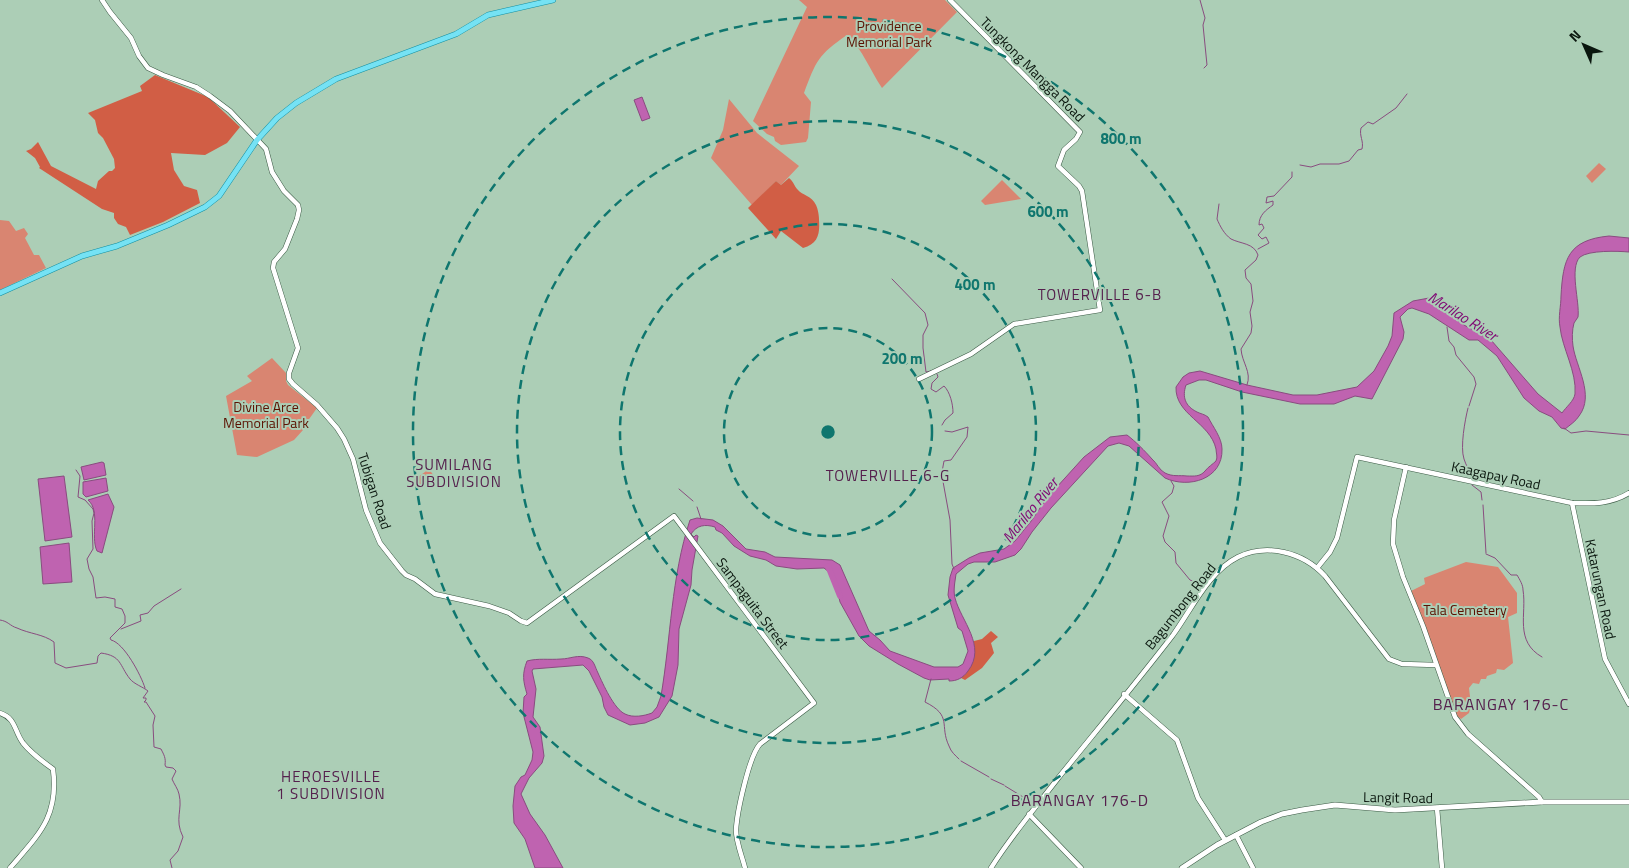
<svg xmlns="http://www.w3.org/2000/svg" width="1629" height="868" font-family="'Titillium Web',sans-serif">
	<rect width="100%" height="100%" fill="#acceb6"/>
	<!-- green -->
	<g fill="#d98571">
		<path d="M799,0H945L957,12L882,88C870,70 863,50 847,35C818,55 816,61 804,93L811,102L808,138L806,142L781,145L775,141L774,137L767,134L753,121L807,7Z"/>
		<polygon points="729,99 757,133 799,166 781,185 776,181 752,205 711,158 723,130"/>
		<polygon points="1599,163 1606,169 1592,183 1586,176"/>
		<polygon points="1002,180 1021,199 985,205 981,201"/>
		<polygon points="0,220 9,221 16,231 24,228 28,234 25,238 34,255 39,255 46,268 0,290"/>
		<polygon points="272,358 286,373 286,381 288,385 317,408 307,422 303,430 294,440 257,457 237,455 226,396 252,381 247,376"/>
		<polygon points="429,469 434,476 419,487 414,480"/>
		<polygon points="1466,562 1498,567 1517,593 1517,613 1508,617 1513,663 1504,670 1497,669 1496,673 1487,676 1486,679 1481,679 1479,684 1473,683 1469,688 1471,705 1469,713 1461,719 1456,715 1411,591 1425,584 1424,578"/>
	</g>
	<!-- forest -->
	<g fill="#d15e45">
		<polygon points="155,75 208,97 240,127 227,143 205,155 171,153 174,170 184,186 197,190 200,203 163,222 130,235 126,227 118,224 114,218 114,213 102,209 39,168 40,167 35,158 26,151 31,149 38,142 51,166 96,189 98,181 109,171 112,171 115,168 114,159 103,138 98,133 95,120 88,113 142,91 140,86"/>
		<path d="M789,178C794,182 794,186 798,190C802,195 812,196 816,205C818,209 819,216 819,220C820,234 818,244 803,248L781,231L776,239L748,208L776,181L781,185Z"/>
		<path d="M991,631L998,637L991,643L994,653L982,668L965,680L961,678C974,668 974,656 974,641L982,639Z"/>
	</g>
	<!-- water -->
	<g fill="#bf63b0" stroke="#894c7f">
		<polygon points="642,97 650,118 642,121 634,100"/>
		<path d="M1609,236L1629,238V252C1618,251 1589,250 1580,257C1569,268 1580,302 1578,317C1577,319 1575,321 1574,323C1572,330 1572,339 1573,346C1576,367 1595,395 1579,416C1576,421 1570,425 1565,429L1561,428L1552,417L1539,411L1524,398L1497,356L1478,340H1469L1429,314L1412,308L1408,309L1400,317L1404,332L1403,339L1372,399L1355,396L1334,404H1300L1242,392L1206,380H1199L1186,385C1182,397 1185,406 1197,412C1201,414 1204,414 1208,417C1213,427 1222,438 1222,449C1223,479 1189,489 1165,478L1129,446L1119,443L1108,446L1051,508L1032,532L1021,549L1015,555L995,562H974L968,564L956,574C955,582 953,590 955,598C961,621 987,646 968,671C963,678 957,681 949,681V679L930,680L924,678L898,664L869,646L859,636L845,611L840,602L834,576L824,568L797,569L776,566L766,560L750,556L734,546L722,533L716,530L715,527C705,524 697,525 691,534L694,537L696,535L698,536L692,570L691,585L679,629L678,665L672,696L659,717L645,723L630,725L608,715L604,707L602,697L589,671L583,665L533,669L532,671L536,689L533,717L540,727L544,756L542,763L529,778L521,794L530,814L545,835L563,868H535L525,839L514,823L513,806L515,786L521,777L525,775L532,760L533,752L523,713L524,697L527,694C523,681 522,674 527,661C538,658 549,660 561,659C570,659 578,654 588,658C594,660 595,667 598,673C603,684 614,709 625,714C633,718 644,716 652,713L657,707L661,696C671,638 671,577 690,520L697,518L713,520L723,526L746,549L765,552L775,557L832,560L840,565L869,631L880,640L890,651L934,667H958L963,664L968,651L962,631L958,628L948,595L950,577L953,568L969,558L980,553L1004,549L1015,541L1032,520L1046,499L1084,457L1110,437L1127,435C1135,441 1145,451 1152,459C1157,463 1159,470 1165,473C1173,477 1179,475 1187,476C1194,476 1200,477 1205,471C1208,467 1213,464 1216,461C1218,457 1216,453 1216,449C1210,422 1175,415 1176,387L1183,377L1189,373L1200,371L1247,385L1293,395H1317L1357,387L1374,371L1388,346L1392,336L1394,313L1413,301L1429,298L1438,302L1464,325L1491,340L1538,394L1562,413C1566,407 1574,401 1575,394C1577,372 1562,348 1560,327C1558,317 1561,306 1561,296C1563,259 1568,240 1609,236Z"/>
		<polygon points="102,462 104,463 106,475 84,480 81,467"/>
		<polygon points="64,476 72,537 45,541 38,479"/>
		<polygon points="106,478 108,491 86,497 83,494 83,482"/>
		<path d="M108,494L114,507L102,553L97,551C90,536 101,511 88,500Z"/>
		<polygon points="69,543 72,582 43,584 40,547"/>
	</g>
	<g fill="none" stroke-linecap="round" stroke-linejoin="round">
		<!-- stream -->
		<g stroke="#894c7f" stroke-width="1">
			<polyline points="1200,0 1205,18 1203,25 1207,65 1204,68"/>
			<path d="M1300,165L1311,167L1320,164H1339L1349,161L1358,150L1362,149C1364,141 1359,136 1361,128L1368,122L1373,124L1396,108L1407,94"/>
			<path d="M1219,204L1217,219C1220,226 1224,234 1231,239C1241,244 1254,243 1258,255L1256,260L1245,270L1246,278L1251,284L1253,301L1250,312L1252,326L1251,333L1241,349C1242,363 1252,372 1247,385"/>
			<path d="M1258,249L1269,243L1266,237L1262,239L1258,235L1264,228L1262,224L1259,225C1259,215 1266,210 1273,205V201L1266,203L1267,197L1274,196L1292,177V172"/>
			<polyline points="892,279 925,313 928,325 923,335 923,348 926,372 931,371"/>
			<polyline points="1447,327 1449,341 1454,347 1456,355 1474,377 1476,384 1469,406"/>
			<path d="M937,374L938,377L932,383L931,389L936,392L944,386C950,392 953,404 953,413L945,420L942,425"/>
			<path d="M1468,408C1465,420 1460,447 1464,459C1466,466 1470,470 1471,477"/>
			<polyline points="1564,428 1571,433 1586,431 1629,435"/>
			<path d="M76,470L80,476L78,497L85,500L93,509L94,513L92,521L93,549L87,559L89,569L93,577L96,598L105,597L115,599V607L122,609L125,616V623L110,638L111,640C124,643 141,675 145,688"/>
			<polyline points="942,472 944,461 951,460 967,437 968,427 952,432 945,431"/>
			<polyline points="942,476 950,520 952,564 954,569"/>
			<polyline points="1171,481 1174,486 1172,493 1162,502 1169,516 1163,536 1165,542 1175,552 1176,563 1190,580 1197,583 1198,587 1197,591"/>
			<polyline points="1472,485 1481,492 1482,500"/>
			<polyline points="679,489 693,501"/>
			<polyline points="1483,505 1486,553"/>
			<polyline points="697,507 701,519"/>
			<path d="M1486,554L1495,558L1511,575H1517C1520,580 1523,585 1523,590C1527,614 1514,641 1542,657"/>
			<path d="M0,620C8,621 10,626 17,628C30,634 43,634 54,642L55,663L66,668L97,663L98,656L101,653C122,656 119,665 130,679C134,684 143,687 148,691L143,698H146V700L144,702H146L155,716L153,725L154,747L161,749C164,755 166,758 165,765L166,767L173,768L176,771L172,779C174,784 178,789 179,794C183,810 174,819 183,837L178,851L170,860L172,868"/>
			<polyline points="121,629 141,621 140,615 148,613 154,606 181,589"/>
			<path d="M931,679L925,702C953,716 939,725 949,746C951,752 955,755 959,759"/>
			<polyline points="961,761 989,777"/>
			<polyline points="991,779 1004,785"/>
			<polyline points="1005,786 1028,800"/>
		</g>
		<!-- river -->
		<polyline stroke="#bf63b0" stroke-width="6" points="828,566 840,596"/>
		<!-- tertiary casing -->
		<g stroke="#3b5a45" stroke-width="5.5">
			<g id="tertiary">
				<path d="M102,0L110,12L131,38L139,56L148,68L163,75L196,87L210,96L230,111L266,149L272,172L284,191L298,205L299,210L297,219L285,249L274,262L273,268L298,348L289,373V379L293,384L317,405L337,428L344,439L353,459L366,510L380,543L402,571L406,575L415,579L435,594L489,606L509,613L521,621L527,623L674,516L814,703L760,744C749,756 737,812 736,830C736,842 742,856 745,868"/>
				<polyline points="919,379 971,354 1014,324 1100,310 1082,191 1079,186 1058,166 1064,150 1076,139 1080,132 950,0"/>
				<polyline points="1406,467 1394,520 1393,544 1403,577 1423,626 1455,717 1468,734 1539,797 1542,802"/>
				<polyline points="1572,503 1605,659 1629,704"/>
				<path d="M1317,568L1330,552L1337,538L1357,457L1572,503C1593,504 1611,504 1629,493"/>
				<polyline points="1124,694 1177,740 1198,798 1225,840"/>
				<path d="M0,713C16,718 14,731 23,743C31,753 43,762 53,769C59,817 39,834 10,868"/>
				<polyline points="1437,808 1442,868"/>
				<polyline points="1029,814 1081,868"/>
				<polyline points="1236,835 1253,868"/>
				<path d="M991,868C1011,836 1036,807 1059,777C1097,730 1136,683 1173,635C1192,609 1208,572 1238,557C1267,543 1303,552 1325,576L1389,659L1402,664L1436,665"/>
			</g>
		</g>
		<!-- secondary casing -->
		<g stroke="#3b5a45" stroke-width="6">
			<polyline id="secondary" points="1182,868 1217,845 1261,822 1282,814 1302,810 1335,805 1395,810 1542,802 1629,802"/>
		</g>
		<!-- primary casing -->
		<g stroke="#148e9f" stroke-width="6">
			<polyline id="primary" points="0,293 82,256 117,246 168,225 205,207 219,196 257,140 277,118 296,103 336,79 456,34 488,15 553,0"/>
		</g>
		<!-- tertiary -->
		<use href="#tertiary" stroke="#fff" stroke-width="4.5"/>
		<!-- secondary -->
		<use href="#secondary" stroke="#fff" stroke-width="5"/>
		<!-- primary -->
		<use href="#primary" stroke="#75e2f4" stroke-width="5"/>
	</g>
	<!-- distance rings -->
	<g fill="none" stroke="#0f766e" stroke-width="2.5" stroke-dasharray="9 6">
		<circle cx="828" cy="432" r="104"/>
		<circle cx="828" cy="432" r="208"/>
		<circle cx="828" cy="432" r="311"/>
		<circle cx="828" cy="432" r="415"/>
	</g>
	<g text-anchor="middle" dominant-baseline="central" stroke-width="4" stroke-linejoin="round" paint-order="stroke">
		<!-- park labels -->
		<g font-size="14" fill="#5b1202" stroke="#acceb6">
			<text x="889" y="25">Providence<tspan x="889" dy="16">Memorial Park</tspan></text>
			<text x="266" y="406">Divine Arce<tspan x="266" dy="16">Memorial Park</tspan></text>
			<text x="1465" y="609">Tala Cemetery</text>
		</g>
		<!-- street labels -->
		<g font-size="14" fill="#0a160e" stroke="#acceb6">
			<text transform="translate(1033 69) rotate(45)">Tungkong Mangga Road</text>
			<text transform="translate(1496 475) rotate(12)">Kaagapay Road</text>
			<text transform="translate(375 491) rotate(72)">Tubigan Road</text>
			<text transform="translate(1601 589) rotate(78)">Katarungan Road</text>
			<text transform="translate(753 603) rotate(53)">Sampaguita Street</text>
			<text transform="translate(1180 606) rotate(-52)">Bagumbong Road</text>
			<text transform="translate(1398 797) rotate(1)">Langit Road</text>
		</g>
		<!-- neighbourhood labels -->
		<g font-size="15" letter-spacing="1" fill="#55204d" stroke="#acceb6">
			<text x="1100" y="294">TOWERVILLE 6-B</text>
			<text x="454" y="464">SUMILANG<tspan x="454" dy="17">SUBDIVISION</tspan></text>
			<text x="888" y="475">TOWERVILLE 6-G</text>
			<text x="331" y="776">HEROESVILLE<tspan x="331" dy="17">1 SUBDIVISION</tspan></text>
		</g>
		<!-- water labels -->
		<g font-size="15" font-style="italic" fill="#7f0573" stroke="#acceb6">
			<text transform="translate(1463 316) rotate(32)">Marilao River</text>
			<text transform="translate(1030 510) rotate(-51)">Marilao River</text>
		</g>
		<!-- quarter labels -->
		<g font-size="16" letter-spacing="1" fill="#55204d" stroke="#acceb6">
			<text x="1501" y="704">BARANGAY 176-C</text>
			<text x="1080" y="800">BARANGAY 176-D</text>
		</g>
	</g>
	<circle cx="828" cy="432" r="8" fill="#0f766e" stroke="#acceb6" stroke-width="2.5"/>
	<g font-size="15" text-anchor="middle" font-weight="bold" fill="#0f766e" stroke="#acceb6" stroke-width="4" stroke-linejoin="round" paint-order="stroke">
		<text x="1121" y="144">800 m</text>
		<text x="1048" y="217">600 m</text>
		<text x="975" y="290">400 m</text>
		<text x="902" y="364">200 m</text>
	</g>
	<!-- north arrow -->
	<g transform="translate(1584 45) rotate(315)" stroke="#acceb6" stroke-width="4" paint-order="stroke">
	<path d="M0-4L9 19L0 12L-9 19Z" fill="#0a160e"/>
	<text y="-8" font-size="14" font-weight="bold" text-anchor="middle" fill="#0a160e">N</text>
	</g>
</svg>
